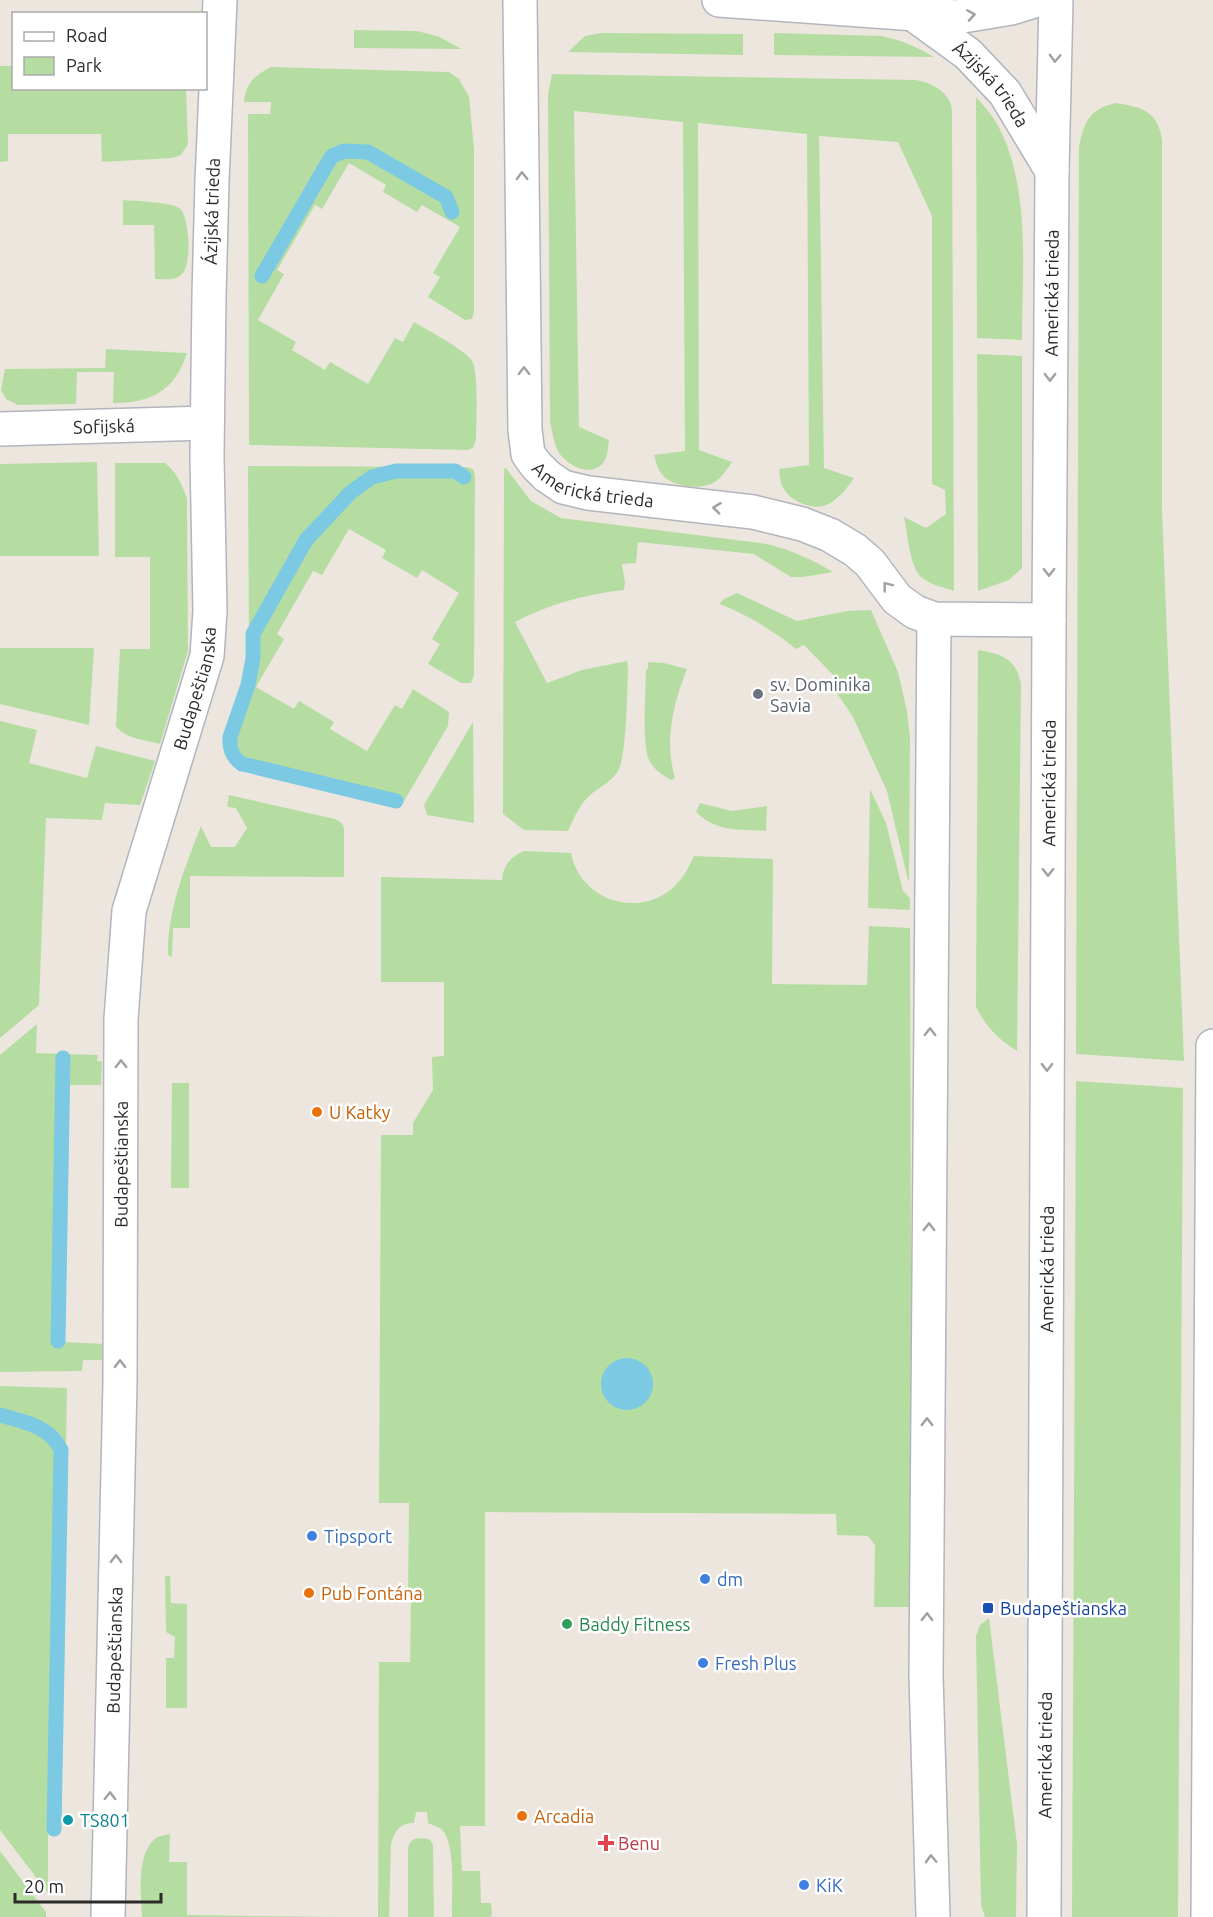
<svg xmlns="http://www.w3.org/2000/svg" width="1213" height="1917" font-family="Ubuntu,sans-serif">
	<rect width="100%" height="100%" fill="#ece6df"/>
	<!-- green -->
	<g fill="#b6dda1">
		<polygon points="354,30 417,31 437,36 462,49 354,48"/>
		<polygon points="601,33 743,34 743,55 568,52 585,36"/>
		<path d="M774,33L882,36C901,40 917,47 934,57L774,55Z"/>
		<polygon points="0,66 13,66 14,88 186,89 188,144 181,155 172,158 102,162 101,134 8,134 8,161 0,162"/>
		<path d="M271,67L449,72L459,79L469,97L474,149V312L472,319L465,320L428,297L440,277L433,273L460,227L422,205L417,212L383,192L386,185L349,163L322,209L315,205L277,270L284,274L258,320L296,342L292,350L325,370L330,362L368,384L395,338L403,342L414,322C427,330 466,350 472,361C479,372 476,425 476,440L473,448L467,450L249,445L248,114H270L271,102H244C246,83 254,76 271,67Z"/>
		<path d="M552,74L916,80C929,82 944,89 950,102C952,106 952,113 952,118L954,591C943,587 929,585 920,576C910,565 907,532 904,517L926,528L946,514L945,490L932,484V216L898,142L819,136L824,468L854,478C848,487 841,496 832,502C817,513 792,503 783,488C780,483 780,475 779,469L809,465L807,134L698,123L699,450L732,462C727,469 721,479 713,483C699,490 670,487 661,473C657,468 656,461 654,455L685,451L683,122L574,111L579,427L609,440C608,448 608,456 603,463C590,478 569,466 559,453C554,444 552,431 550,421L548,95Z"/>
		<path d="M976,97C982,104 989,111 994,119C1032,181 1022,270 1022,340L977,338Z"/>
		<path d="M1116,103C1142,107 1158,111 1162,140V510L1184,1061L1076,1054L1079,147C1084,122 1089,109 1116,103Z"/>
		<path d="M123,200C134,201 171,202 179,208C190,215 192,265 182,274C176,281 164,279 155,279L154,225H123Z"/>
		<path d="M106,349L187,353C175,391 151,403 113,403L114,372H77L76,404L18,405L6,399L1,390L5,369L105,368Z"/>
		<polygon points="977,354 1022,356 1022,568 1009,580 978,591"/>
		<polygon points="97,462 99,556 0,556 0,464"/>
		<path d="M115,463H165C177,473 182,484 187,499L188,651L160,744C146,740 125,739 116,726L120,649H150V557H115Z"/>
		<polygon points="248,466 466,467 473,469 475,475 474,675 471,683 461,683 428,664 440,644 432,639 459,593 422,570 417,578 382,558 386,550 349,529 322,575 313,571 277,634 284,639 256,687 294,709 299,701 334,722 330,729 367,751 395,705 402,709 413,689 449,712 448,726 400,808 240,770 232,764 225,755 224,743 243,682 249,651"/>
		<path d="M506,468L531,501L561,518L767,544C791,550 811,559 833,572L803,577H791L754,554L638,542L636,563L622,564L625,582L624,590C585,594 550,604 515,622L547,683L582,670L627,661L628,669C627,690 627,755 618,771C610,784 596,788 586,799C578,808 573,820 568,831L524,830L503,814L504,469Z"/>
		<path d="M737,593L797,621L847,611L871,610L898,672L907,711L910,738L909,880H908L887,791L852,715L831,685L835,677L804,645L796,649C773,631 747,614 719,604L724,599Z"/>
		<polygon points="0,648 94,648 89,725 0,704"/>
		<path d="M978,650C1002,654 1017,659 1021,685L1017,1051C998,1039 986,1027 976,1007Z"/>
		<path d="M648,662L664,663L687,669C673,705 664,740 675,778L671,780C662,775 655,770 650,762C641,746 646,689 646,669H648Z"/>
		<polygon points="0,721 37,730 29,763 87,778 96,746 155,761 140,805 105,803 102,820 46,818 39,1005 0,1038"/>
		<polygon points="473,722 474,823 427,815 424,805"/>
		<polygon points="870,789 886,823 903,891 910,898 910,910 868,908"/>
		<path d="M229,795L335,819L342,823L344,829V877L190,876V928H173L172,957L168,955C167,911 185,867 201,826L211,847H235L247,828L236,808L227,807Z"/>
		<path d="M700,803L732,811L767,806L766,831C738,829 718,833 696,812Z"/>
		<path d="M524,851L571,853C579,896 629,917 666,893C680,884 687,871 694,856L773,859L772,984L867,985L869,926L910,928L912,1607H874L875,1545L868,1536L837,1535L836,1514L485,1512V1826H460L462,1871H480L481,1903H491L492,1915L490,1917H452C451,1897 457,1843 441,1829C438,1827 432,1825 428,1823L427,1812H416L414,1823C400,1823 394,1831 391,1845L389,1917H378L379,1662H410L411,1595H408L409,1503H379L381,1135H413V1123L433,1090L432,1057L444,1056V982H381V877L502,880C503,866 511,856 524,851Z"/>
		<polygon points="37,1024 36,1053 98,1055 97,1061 102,1062 101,1085 66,1085 63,1342 106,1344 106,1360 83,1360 82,1371 0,1372 0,1055"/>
		<polygon points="1076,1081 1183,1088 1178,1917 1072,1917"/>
		<polygon points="172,1083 189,1083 189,1188 171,1188"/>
		<polygon points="0,1386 67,1388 59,1834 48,1834 48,1893 0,1830"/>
		<polygon points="165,1576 170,1576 171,1603 187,1604 187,1708 166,1708 166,1658 174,1658 175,1637 166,1632"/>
		<polygon points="989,1618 1017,1844 1016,1917 985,1917 981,1905 976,1636 980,1625"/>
		<path d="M170,1834L169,1862H187V1915L337,1917H142C141,1895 136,1853 156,1838C160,1836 165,1835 170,1834Z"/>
		<polygon points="421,1838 429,1839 433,1844 434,1917 408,1917 408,1851 409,1844 414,1839"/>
		<polygon points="0,1851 46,1912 46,1917 0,1917"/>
	</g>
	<!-- water -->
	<circle fill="#7cc9e3" cx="627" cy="1384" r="26"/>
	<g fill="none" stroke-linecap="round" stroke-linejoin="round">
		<!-- stream -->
		<g stroke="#7cc9e3" stroke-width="15">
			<polyline points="262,276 327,164 332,156 344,151 368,152 446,197 452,212"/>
			<path d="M242,764C232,757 229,749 230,737L248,685L253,658V634L306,540L351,492L372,477L396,471H455L464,477"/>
			<polyline points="243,764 396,801"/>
			<polyline points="58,1341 63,1058"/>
			<path d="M0,1415C24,1422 50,1426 61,1450L54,1829"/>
		</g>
		<!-- street casing -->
		<g stroke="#b2b5bd" stroke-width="36">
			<g id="street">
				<path id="s1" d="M520,0L525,430L528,454L536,465L547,476L563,487L588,493L753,512L802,524L830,535L855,550L870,563L897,599L915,612L934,619L1049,620"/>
				<path id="s2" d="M0,429L207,423"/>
				<path id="s3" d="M108,1917L120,1382L121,1019L129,911L207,656L210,611L207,457L209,295L212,181L220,0"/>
				<polyline points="933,1917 926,1675 934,619"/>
			</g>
		</g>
		<!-- secondary casing -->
		<g stroke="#b2b5bd" stroke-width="36">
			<g id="secondary">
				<polyline points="719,0 957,17 1011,8 1037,0"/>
				<path id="s4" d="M913,14L968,54L1005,93L1052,171"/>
				<path id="s5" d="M1044,1917L1049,620L1052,171L1056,0"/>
				<polyline points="1208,1917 1213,1046"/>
			</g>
		</g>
		<!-- street -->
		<use href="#street" stroke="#fff" stroke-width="33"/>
		<!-- secondary -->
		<use href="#secondary" stroke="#fff" stroke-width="33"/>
	</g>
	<!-- one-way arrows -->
	<defs><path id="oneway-chevron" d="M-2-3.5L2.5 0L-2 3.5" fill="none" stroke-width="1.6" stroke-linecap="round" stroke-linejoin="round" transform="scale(1.5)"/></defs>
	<g stroke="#a0a0a0">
		<use href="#oneway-chevron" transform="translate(971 15) rotate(-9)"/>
		<use href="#oneway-chevron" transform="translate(1055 58) rotate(92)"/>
		<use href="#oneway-chevron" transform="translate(522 176) rotate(-91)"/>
		<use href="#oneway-chevron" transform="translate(524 371) rotate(-91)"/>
		<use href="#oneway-chevron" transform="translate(1050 377) rotate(90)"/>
		<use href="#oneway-chevron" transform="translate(717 508) rotate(-173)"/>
		<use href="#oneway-chevron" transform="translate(1049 572) rotate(90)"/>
		<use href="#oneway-chevron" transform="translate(887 586) rotate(-128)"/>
		<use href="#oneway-chevron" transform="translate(1048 872) rotate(90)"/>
		<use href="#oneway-chevron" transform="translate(930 1032) rotate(-90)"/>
		<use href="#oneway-chevron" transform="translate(121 1064) rotate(-90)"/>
		<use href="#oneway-chevron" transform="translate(1047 1067) rotate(90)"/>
		<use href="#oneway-chevron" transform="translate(929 1227) rotate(-90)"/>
		<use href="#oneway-chevron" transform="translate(120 1364) rotate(-90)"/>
		<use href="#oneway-chevron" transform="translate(927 1422) rotate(-90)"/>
		<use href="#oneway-chevron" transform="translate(116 1559) rotate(-89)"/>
		<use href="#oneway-chevron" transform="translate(927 1617) rotate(-90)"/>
		<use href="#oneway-chevron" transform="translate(110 1796) rotate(-89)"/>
		<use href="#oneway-chevron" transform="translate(931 1859) rotate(-92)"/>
	</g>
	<!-- markers -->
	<circle fill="#6b7280" stroke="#fff" stroke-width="2" cx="758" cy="694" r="6"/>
	<g fill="#e8710a" stroke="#fff" stroke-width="2">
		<circle cx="317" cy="1112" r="6"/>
		<circle cx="309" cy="1593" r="6"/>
		<circle cx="522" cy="1816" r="6"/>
	</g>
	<g fill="#3f7fe0" stroke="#fff" stroke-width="2">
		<circle cx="312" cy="1536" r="6"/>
		<circle cx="705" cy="1579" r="6"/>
		<circle cx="703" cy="1663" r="6"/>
		<circle cx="804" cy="1885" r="6"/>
	</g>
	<rect fill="#1a4fb4" stroke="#fff" stroke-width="2" x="982" y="1602" width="12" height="12" rx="3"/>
	<circle fill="#2e9e5b" stroke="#fff" stroke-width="2" cx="567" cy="1624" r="6"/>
	<circle fill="#0f9aa8" stroke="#fff" stroke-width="2" cx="68" cy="1820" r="6"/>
	<path fill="#e0444e" stroke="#fff" stroke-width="2" d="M603 1834h6v6h6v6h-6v6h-6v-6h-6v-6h6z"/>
	<g text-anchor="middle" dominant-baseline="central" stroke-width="5" stroke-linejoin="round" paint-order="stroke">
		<!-- street labels -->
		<g font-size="18" fill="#2b2b2b" stroke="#fff">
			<text stroke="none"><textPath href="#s4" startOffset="106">Ázijská trieda</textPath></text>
			<text stroke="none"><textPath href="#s3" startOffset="1718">Ázijská trieda</textPath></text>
			<text stroke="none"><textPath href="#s5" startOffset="1624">Americká trieda</textPath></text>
			<text stroke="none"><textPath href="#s2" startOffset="104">Sofijská</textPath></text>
			<text stroke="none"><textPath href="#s1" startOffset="531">Americká trieda</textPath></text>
			<text stroke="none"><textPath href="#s3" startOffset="1239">Budapeštianska</textPath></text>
			<text stroke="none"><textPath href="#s5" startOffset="1134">Americká trieda</textPath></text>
			<text stroke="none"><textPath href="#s3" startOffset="753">Budapeštianska</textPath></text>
			<text stroke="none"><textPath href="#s5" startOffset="648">Americká trieda</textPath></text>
			<text stroke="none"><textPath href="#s3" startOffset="267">Budapeštianska</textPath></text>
			<text stroke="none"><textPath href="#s5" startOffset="162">Americká trieda</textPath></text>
		</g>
		<!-- worship labels -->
		<g font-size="18" fill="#5b616d" stroke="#fff" text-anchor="start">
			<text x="770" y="684">sv. Dominika<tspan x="770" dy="21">Savia</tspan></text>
		</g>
		<!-- food labels -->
		<g font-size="18" fill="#c56008" stroke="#fff" text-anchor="start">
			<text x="329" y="1112">U Katky</text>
			<text x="321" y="1593">Pub Fontána</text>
			<text x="534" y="1816">Arcadia</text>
		</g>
		<!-- shop labels -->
		<g font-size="18" fill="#366cbe" stroke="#fff" text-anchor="start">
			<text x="324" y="1536">Tipsport</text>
			<text x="717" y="1579">dm</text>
			<text x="715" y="1663">Fresh Plus</text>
			<text x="816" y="1885">KiK</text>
		</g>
		<!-- transit labels -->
		<g font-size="18" fill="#164399" stroke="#fff" text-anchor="start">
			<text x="1000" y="1608">Budapeštianska</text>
		</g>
		<!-- leisure labels -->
		<g font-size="18" fill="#27864d" stroke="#fff" text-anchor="start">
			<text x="579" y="1624">Baddy Fitness</text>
		</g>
		<!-- culture labels -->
		<g font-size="18" fill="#0d838f" stroke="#fff" text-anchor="start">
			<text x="80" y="1820">TS801</text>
		</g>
		<!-- health labels -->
		<g font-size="18" fill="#be3a42" stroke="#fff" text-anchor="start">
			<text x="618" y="1843">Benu</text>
		</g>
	</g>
	<!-- legend -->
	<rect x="12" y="12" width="195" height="78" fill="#ffffff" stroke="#aaaaaa" stroke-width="1.5"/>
	<rect x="24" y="32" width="30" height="9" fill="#ffffff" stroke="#aaaaaa" stroke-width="1.5"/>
	<text x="66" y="42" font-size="18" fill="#2b2b2b">Road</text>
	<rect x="24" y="57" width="30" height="18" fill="#b6dda1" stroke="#aaaaaa" stroke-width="1.5"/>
	<text x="66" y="72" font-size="18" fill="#2b2b2b">Park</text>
	<!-- scale -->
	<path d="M15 1893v9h146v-9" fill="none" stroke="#2b2b2b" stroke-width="3"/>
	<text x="24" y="1893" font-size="18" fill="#2b2b2b" stroke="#ffffff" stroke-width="4.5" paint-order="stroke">20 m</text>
</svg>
